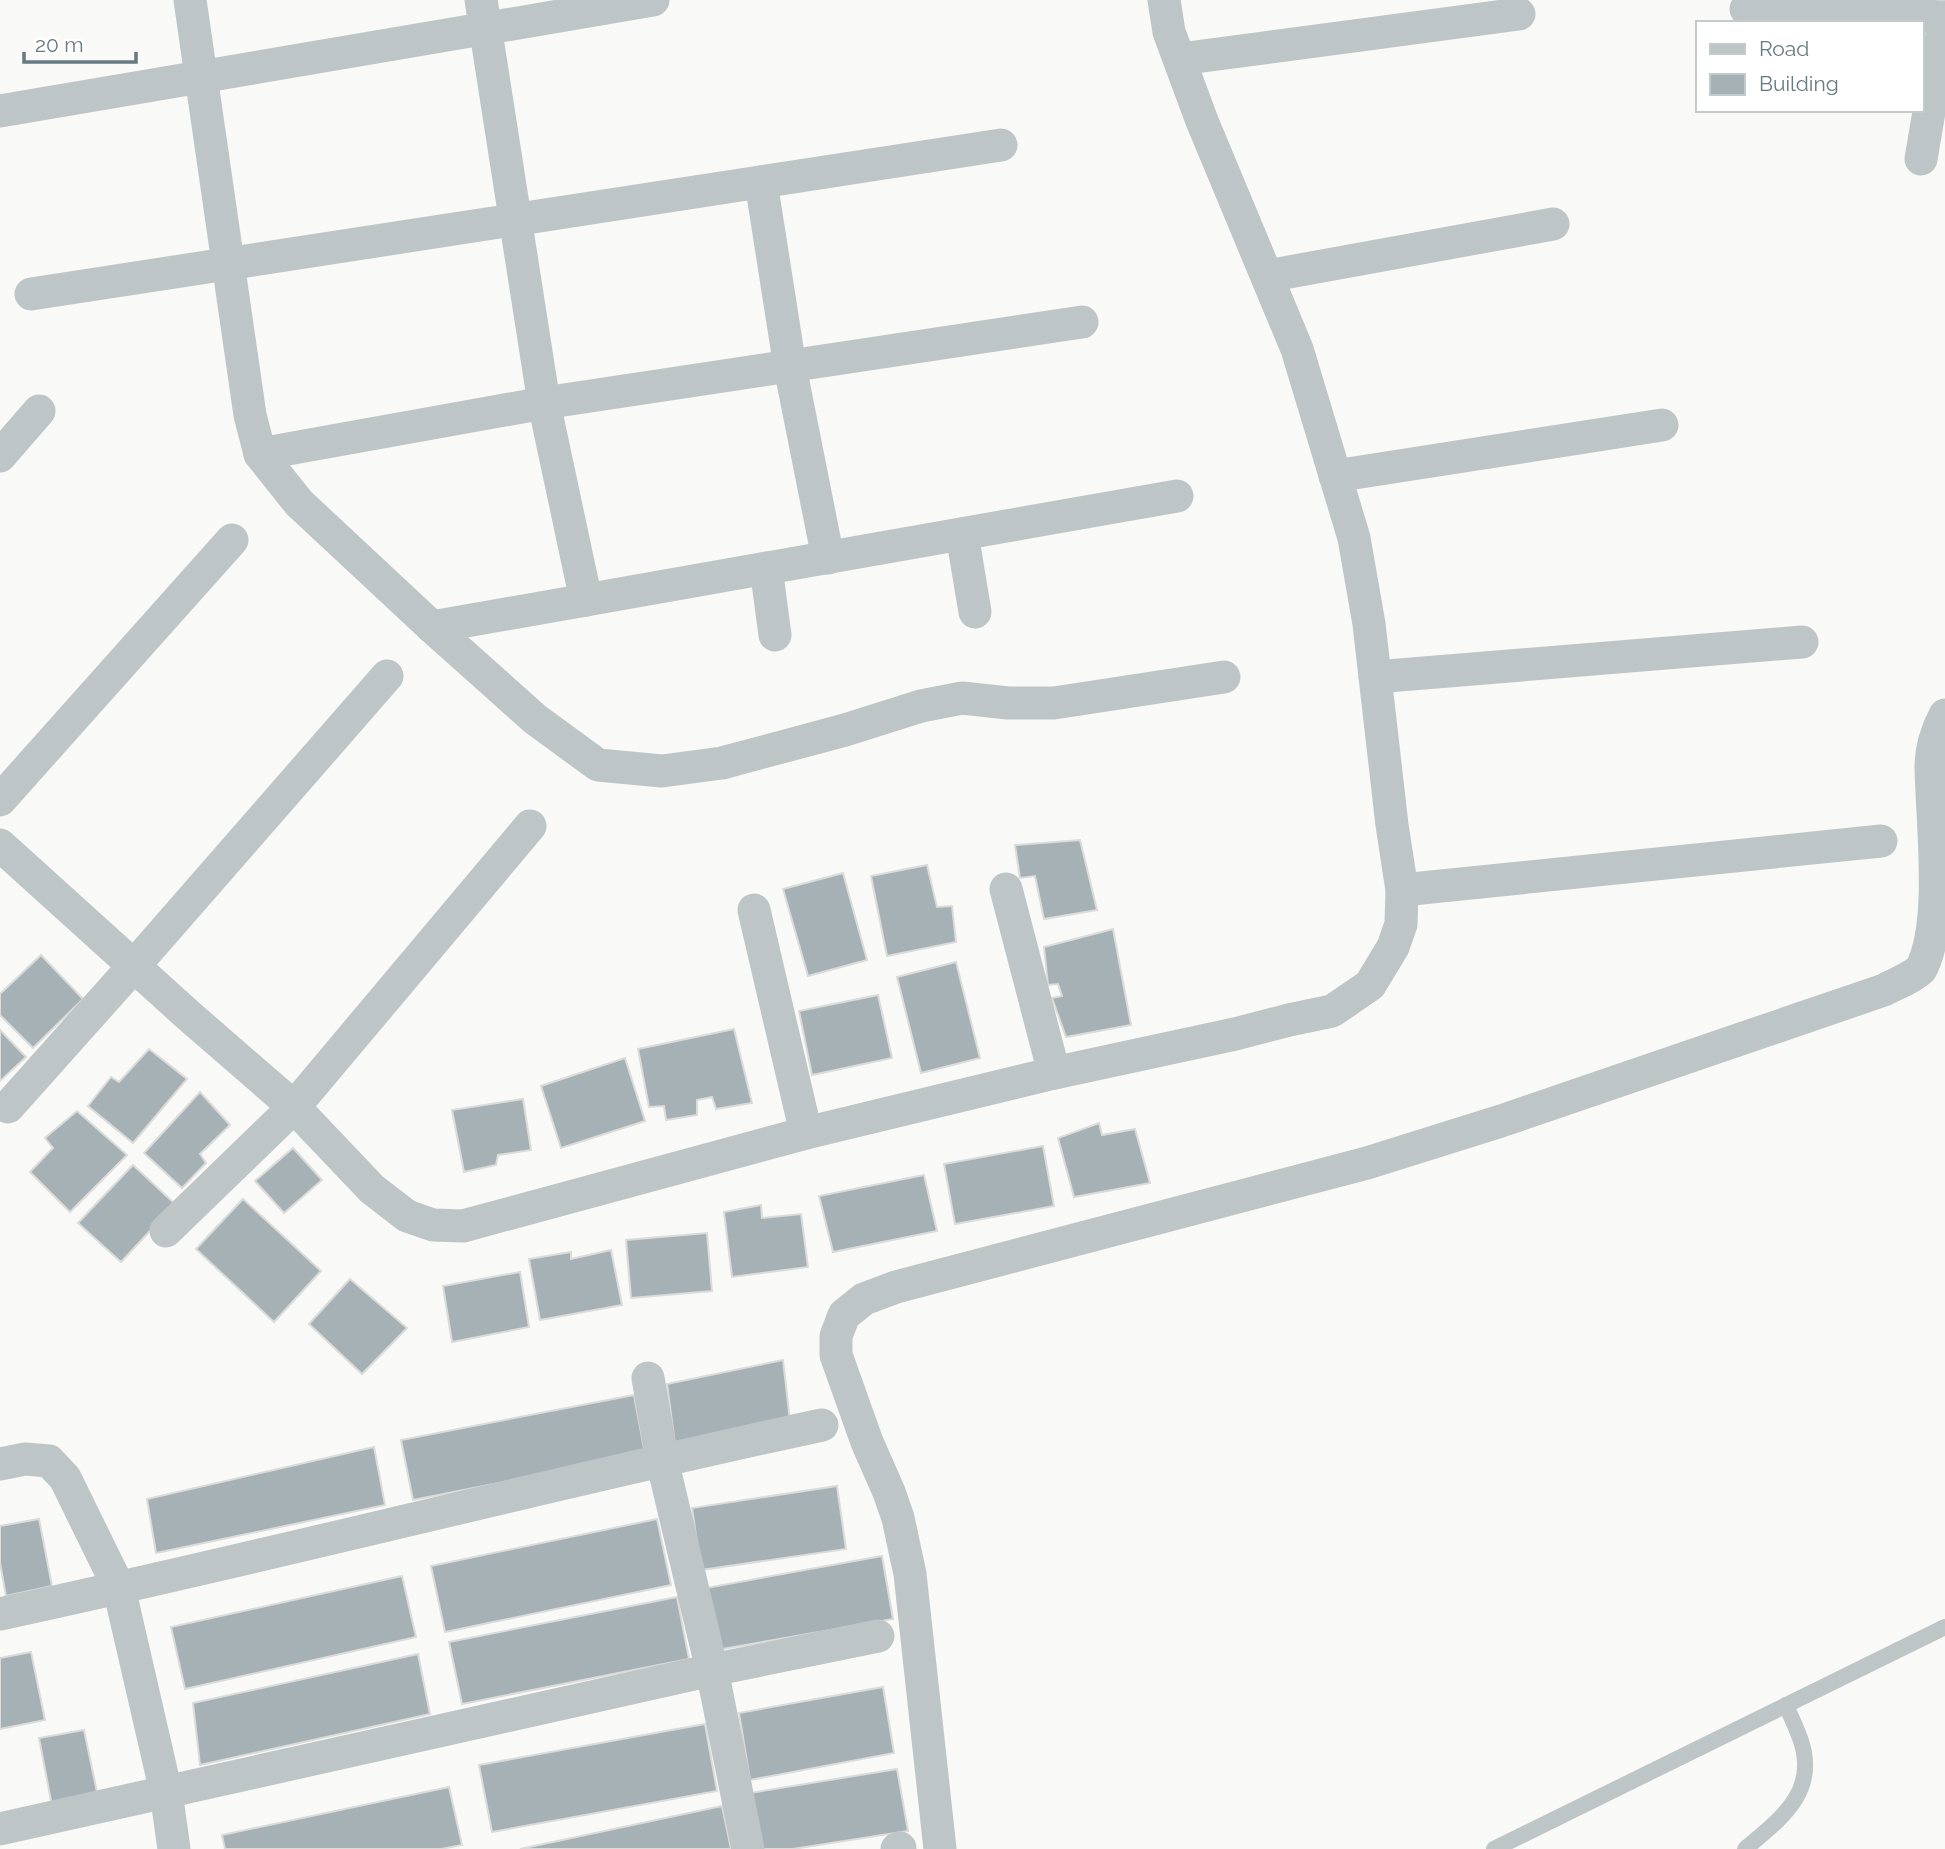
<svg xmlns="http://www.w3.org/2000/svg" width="1945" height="1849" font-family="Raleway,sans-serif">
	<rect width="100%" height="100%" fill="#f9f9f7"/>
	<!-- building -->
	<g fill="#a5b1b5" stroke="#dbdbda" stroke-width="2">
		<polygon points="1080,840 1097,910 1044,919 1035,876 1020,878 1015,845"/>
		<polygon points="927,865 937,907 952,906 956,942 887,956 871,876"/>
		<polygon points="843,873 867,960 808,976 783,889"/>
		<polygon points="1113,929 1131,1025 1066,1037 1052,998 1062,996 1058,984 1048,985 1044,947"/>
		<polygon points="41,955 83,999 33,1048 0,1015 0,994"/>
		<polygon points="956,962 980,1058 921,1073 897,977"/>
		<polygon points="878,995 892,1058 812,1075 799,1011"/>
		<polygon points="734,1029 752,1103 716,1109 712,1097 697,1100 697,1115 666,1120 664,1106 649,1107 638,1049"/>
		<polygon points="0,1030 26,1057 0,1081"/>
		<polygon points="149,1049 187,1079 133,1143 88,1106 111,1077 119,1082"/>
		<polygon points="625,1058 645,1121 561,1148 541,1086"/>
		<polygon points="200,1092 230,1125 200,1154 206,1163 182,1188 144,1153"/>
		<polygon points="523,1099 531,1150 498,1155 496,1165 464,1172 452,1110"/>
		<polygon points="77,1111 127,1155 70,1212 30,1172 53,1148 45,1138"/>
		<polygon points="1099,1123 1102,1135 1135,1129 1150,1183 1074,1197 1058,1138"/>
		<polygon points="1043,1146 1054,1206 955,1224 944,1164"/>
		<polygon points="293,1148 322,1180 284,1213 255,1181"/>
		<polygon points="133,1165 175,1204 121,1262 78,1223"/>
		<polygon points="924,1175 937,1231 833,1252 819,1196"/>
		<polygon points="243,1199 321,1271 274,1322 196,1249"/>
		<polygon points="761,1205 762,1218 801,1214 808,1267 732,1277 724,1212"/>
		<polygon points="707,1233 712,1291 631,1298 626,1240"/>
		<polygon points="611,1250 622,1305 540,1320 529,1259 571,1252 571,1259"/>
		<polygon points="520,1272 529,1327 452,1342 443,1286"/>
		<polygon points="350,1279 407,1328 362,1374 309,1324"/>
		<polygon points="783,1360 791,1430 676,1452 667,1384"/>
		<polygon points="634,1395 645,1454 413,1500 401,1440"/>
		<polygon points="374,1447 385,1505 156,1553 147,1499"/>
		<polygon points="837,1486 846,1549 701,1570 692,1508"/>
		<polygon points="39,1519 52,1586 6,1596 0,1563 0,1526"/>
		<polygon points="657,1519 671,1585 445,1632 431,1566"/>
		<polygon points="882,1556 893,1619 717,1650 706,1588"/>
		<polygon points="402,1576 416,1637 185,1689 171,1627"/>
		<polygon points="677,1597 689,1659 462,1704 449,1642"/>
		<polygon points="31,1652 45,1720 0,1729 0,1658"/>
		<polygon points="418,1654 430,1714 200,1765 193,1703"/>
		<polygon points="883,1687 894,1753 750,1780 739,1713"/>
		<polygon points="705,1724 717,1791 492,1832 479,1765"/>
		<polygon points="84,1730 98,1797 52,1806 39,1738"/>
		<polygon points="897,1769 908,1831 793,1849 760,1849 750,1793"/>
		<polygon points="449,1787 462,1845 441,1849 225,1849 222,1835"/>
		<polygon points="722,1806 731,1849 520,1849"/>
	</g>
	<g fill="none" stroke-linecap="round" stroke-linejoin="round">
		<!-- service -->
		<g stroke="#bec5c7" stroke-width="16">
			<polyline points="1494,1849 1945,1627"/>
			<path d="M1745,1849C1780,1819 1818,1793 1801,1741C1797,1729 1791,1717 1786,1705"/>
		</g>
		<!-- minor -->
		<g stroke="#bec5c7" stroke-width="33">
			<polyline points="190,0 250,415 260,454 299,503 432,627 535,719 598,765 662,771 722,763 845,730 921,706 962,698 1008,703 1054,703 1224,677"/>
			<polyline points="481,0 544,403 586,600"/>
			<polyline points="1746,9 1945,17"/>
			<polyline points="1180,59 1519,14"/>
			<polyline points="0,111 653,0"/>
			<polyline points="1921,159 1945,17"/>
			<polyline points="761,182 790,367 828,558"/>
			<polyline points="1267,276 1553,224"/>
			<polyline points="31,294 1001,145"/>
			<polyline points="260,454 544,403 1082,322"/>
			<polyline points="0,456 39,411"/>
			<polyline points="1335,476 1662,425"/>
			<polyline points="962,534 975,612"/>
			<polyline points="766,568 775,635"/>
			<polyline points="432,627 1177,496"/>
			<polyline points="1375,677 1802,642"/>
			<polyline points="0,800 232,540"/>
			<polyline points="0,845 188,1015 294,1107 372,1189 407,1216 433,1225 463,1226 806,1133 1054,1073 1235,1034 1289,1020 1332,1011 1370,985 1393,947 1401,924 1402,890 1392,825 1369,624 1354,538 1297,349 1202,121 1169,32 1164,0"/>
			<polyline points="1006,889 1054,1073"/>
			<polyline points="1402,890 1881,841"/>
			<polyline points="754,910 806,1133"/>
			<polyline points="8,1107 133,967 387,676"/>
			<polyline points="166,1231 294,1107 530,826"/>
			<polyline points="648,1378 662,1460 712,1670 748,1849"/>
			<polyline points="0,1464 25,1459 49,1461 65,1478 119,1588 166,1792 174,1849"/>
			<path d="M0,1614C275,1555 547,1484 822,1425"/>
			<polyline points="0,1829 712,1670 878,1636"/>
			<polyline points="897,1849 900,1848"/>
			<path d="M940,1849L910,1574L898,1518L889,1492L867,1442L836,1355V1336L844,1315L864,1299L896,1287L1367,1163L1501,1121L1884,990C1895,984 1912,978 1921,969C1945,924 1932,823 1931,767C1931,749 1937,730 1945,715"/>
		</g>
	</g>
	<!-- legend -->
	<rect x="1696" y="21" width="228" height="91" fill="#ffffff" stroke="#c2cacd" stroke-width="2"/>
	<rect x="1710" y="44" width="35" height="10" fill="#bec5c7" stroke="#c2cacd" stroke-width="2"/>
	<text x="1759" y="56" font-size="21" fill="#667a81">Road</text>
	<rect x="1710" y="74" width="35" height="21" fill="#a5b1b5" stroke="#c2cacd" stroke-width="2"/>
	<text x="1759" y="91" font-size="21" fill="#667a81">Building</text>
	<!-- scale -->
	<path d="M24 52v10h112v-10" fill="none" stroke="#667a81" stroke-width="3.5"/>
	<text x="35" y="52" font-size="21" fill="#667a81" stroke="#ffffff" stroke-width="5" paint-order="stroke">20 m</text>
</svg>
